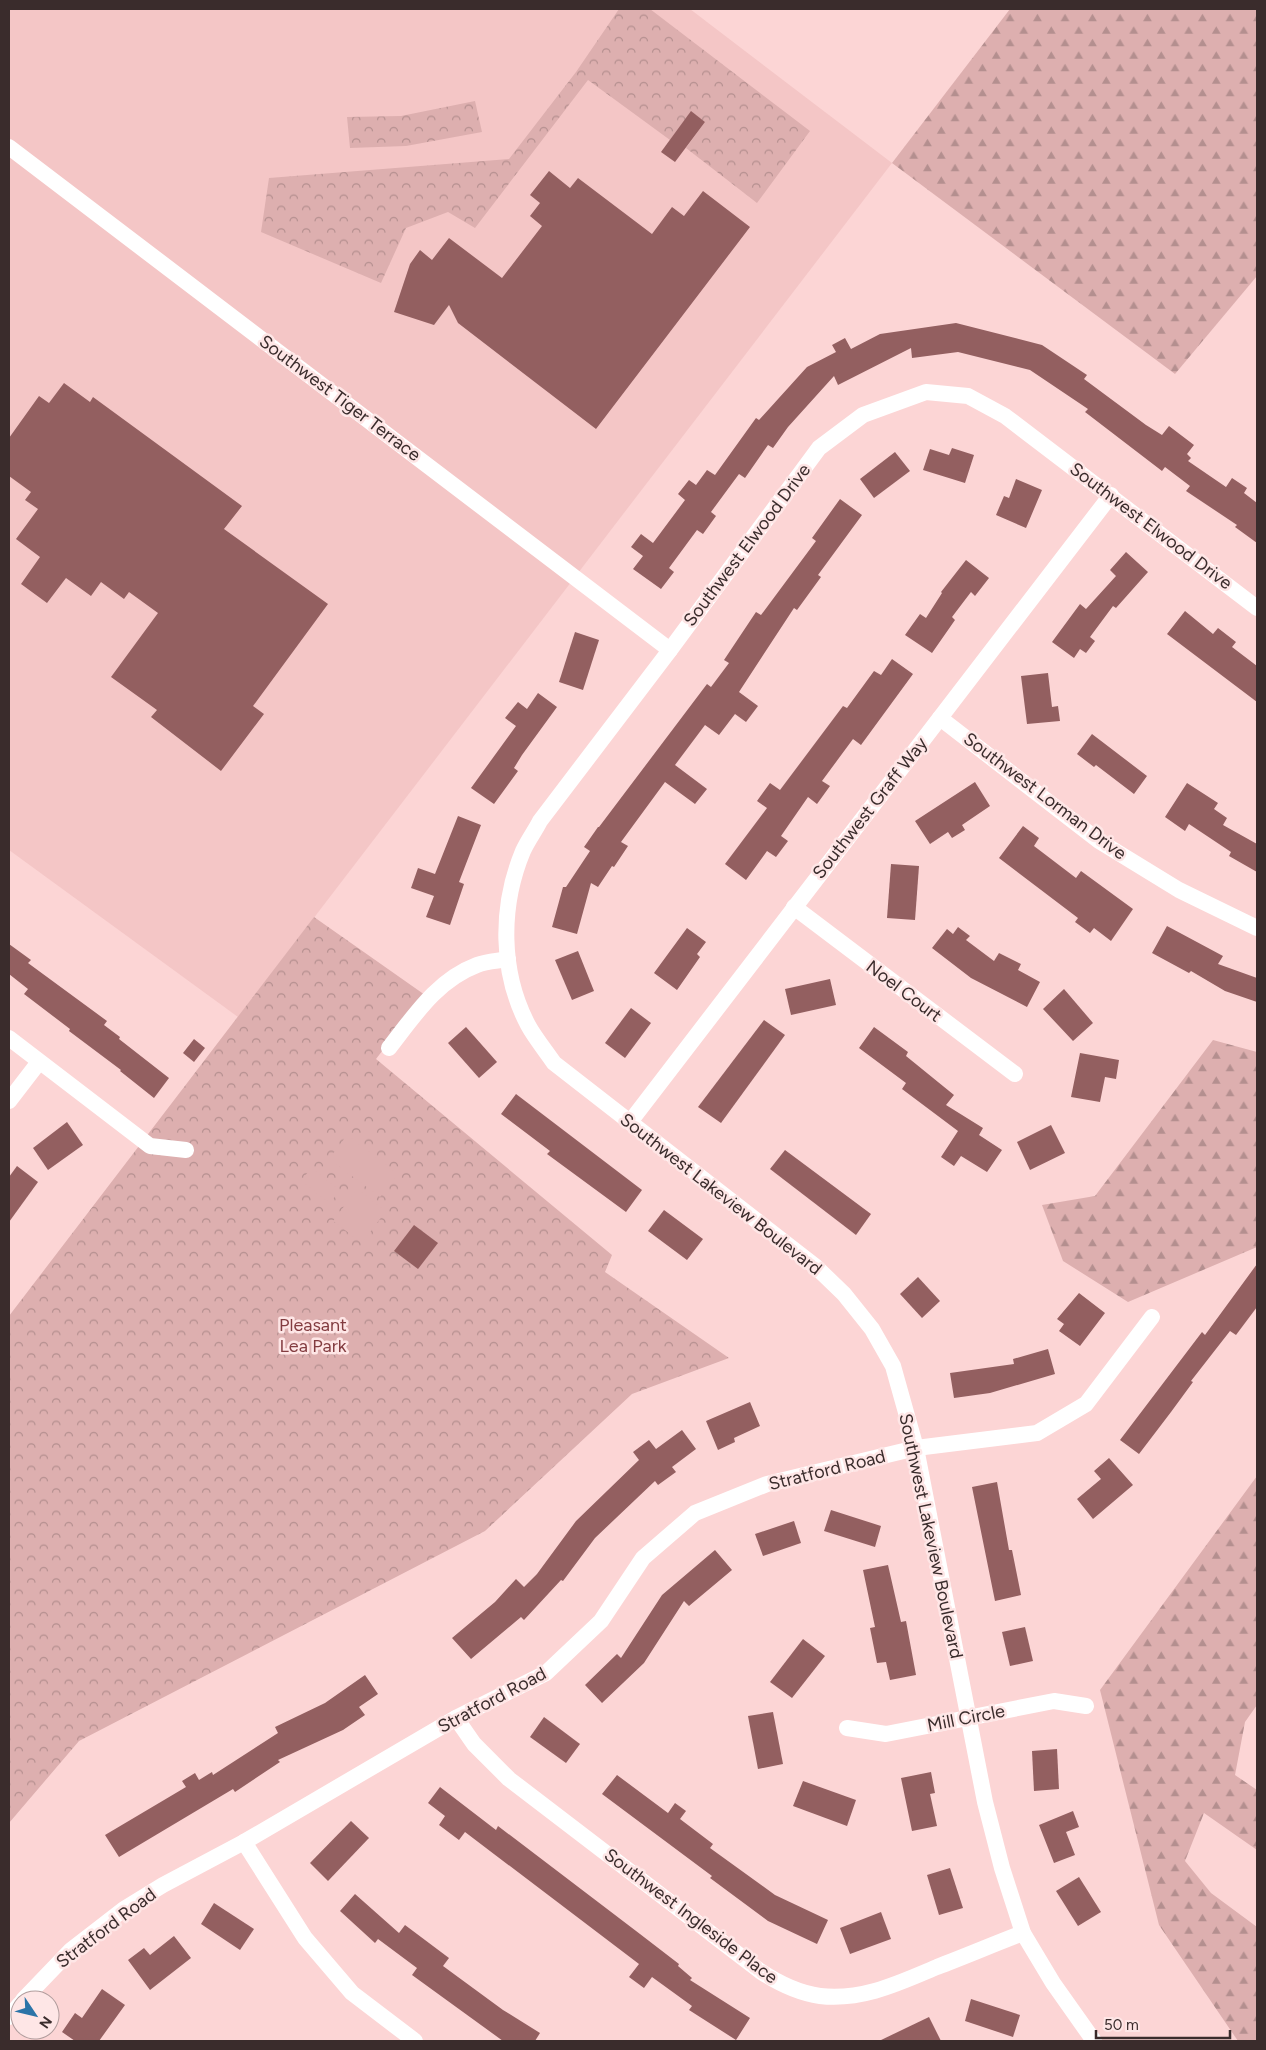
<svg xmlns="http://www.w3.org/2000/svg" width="1266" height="2050" font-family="Figtree,sans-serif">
	<defs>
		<pattern id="forest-firs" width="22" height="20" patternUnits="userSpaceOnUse" patternTransform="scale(1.25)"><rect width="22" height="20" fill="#ddafaf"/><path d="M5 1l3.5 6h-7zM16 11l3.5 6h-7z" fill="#b48f8f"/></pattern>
		<pattern id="park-crowns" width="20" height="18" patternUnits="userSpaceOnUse" patternTransform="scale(1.25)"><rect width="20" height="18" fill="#ddafaf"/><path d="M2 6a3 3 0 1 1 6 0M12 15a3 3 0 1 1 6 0" fill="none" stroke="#b48f8f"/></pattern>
	</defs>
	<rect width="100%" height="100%" fill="#fcd5d5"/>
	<!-- built -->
	<polygon fill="#f4c6c6" points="9,9 690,9 892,163 238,1017 9,850"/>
	<!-- forest -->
	<g fill="url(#forest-firs)">
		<polygon points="1010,9 1257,9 1257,276 1175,374 892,163"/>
		<polygon points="1213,1040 1257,1052 1257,1247 1128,1302 1063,1261 1042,1205 1095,1196"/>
		<polygon points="1257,1476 1257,1705 1245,1722 1235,1775 1257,1790 1257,1850 1204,1813 1185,1861 1211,1893 1257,1927 1257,2041 1238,2041 1159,1925 1100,1690"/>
	</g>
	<!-- park -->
	<g fill="url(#park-crowns)">
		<polygon points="619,9 650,9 810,131 757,203 686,148 705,122 691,112 670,140 588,80 475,228 448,212 406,228 381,283 261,232 269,178 509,159 576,72"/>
		<polygon points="475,101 482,132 406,146 350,148 347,117 401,116"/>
		<polygon points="314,917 425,995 376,1059 612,1255 605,1272 729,1358 632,1394 485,1531 79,1741 9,1823 9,1316"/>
	</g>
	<!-- garden -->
	<g fill="#ddafaf">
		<polygon points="347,1135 398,1174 380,1197 329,1159"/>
		<polygon points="311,1168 340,1190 330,1203 301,1181"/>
		<polygon points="357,1189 386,1211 362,1243 333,1221"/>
	</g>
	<!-- building -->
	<g fill="#935f60">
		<polygon points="691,111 705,122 675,162 661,152"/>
		<polygon points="549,171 570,188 578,178 652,234 672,207 684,216 703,191 750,227 596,429 458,323 449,305 434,325 394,312 410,264 420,250 432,260 449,238 502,278 542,226 530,216 540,203 530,195"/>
		<polygon points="956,323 1042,345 1087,375 1084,379 1146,425 1162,435 1169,426 1194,445 1187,454 1191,458 1188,461 1226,487 1232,478 1247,488 1244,493 1257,503 1257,543 1235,527 1237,525 1186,491 1190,486 1165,467 1162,471 1085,412 1088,409 1030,370 958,352 912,358 911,348 838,385 834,376 788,427 773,448 768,445 745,478 739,474 711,512 716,516 703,534 697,530 669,568 674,572 661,589 633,569 643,556 631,547 641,534 653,543 685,500 678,494 689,480 696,485 707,470 715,475 756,418 759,420 807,367 836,352 832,345 845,338 851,349 880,334"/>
		<polygon points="64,383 90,402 93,397 242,506 224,529 328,604 253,706 264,714 221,771 151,717 157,710 111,677 158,613 129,592 124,599 101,582 91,596 66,578 47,603 21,584 40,557 16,539 38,509 25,500 31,492 9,476 9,438 39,396 49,403"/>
		<polygon points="952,448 974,455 965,483 923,470 930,449 949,455"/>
		<polygon points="895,452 910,471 874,498 860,479"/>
		<polygon points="1016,479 1042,490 1026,528 996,515 1004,496 1009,498"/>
		<polygon points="840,499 862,515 818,575 821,577 797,610 794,608 739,692 758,706 746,722 735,714 719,735 705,725 675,765 707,789 695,804 665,782 621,842 628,846 614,867 612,866 598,887 591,883 577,934 552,927 563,887 566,887 590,851 584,847 598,827 599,827 707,684 711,687 729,663 724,660 756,612 761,615 816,541 812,538"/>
		<polygon points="1126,552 1148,572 1116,608 1113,606 1090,637 1095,641 1086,653 1080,649 1074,658 1052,642 1080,604 1086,609 1116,576 1110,570"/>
		<polygon points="966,560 989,578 975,596 971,592 952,617 955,620 932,653 905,635 920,614 926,618 942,593 941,592"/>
		<polygon points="1185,611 1213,634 1218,628 1236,642 1232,647 1257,666 1257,702 1167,634"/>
		<polygon points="575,632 599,640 583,690 559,682"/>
		<polygon points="892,659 913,674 861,745 853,739 822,781 830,786 817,804 808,797 781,836 788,841 776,857 767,851 746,880 725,864 767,808 757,801 770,783 780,790 843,706 847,708 874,671 881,675"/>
		<polygon points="1048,673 1052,707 1058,706 1060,721 1027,724 1021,676"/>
		<polygon points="538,693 557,707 522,755 514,768 518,771 494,804 471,788 516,726 505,718 518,702 527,709"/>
		<polygon points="1092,734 1147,776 1134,794 1096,765 1094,767 1077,754"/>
		<polygon points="975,782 990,806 962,825 965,830 952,838 948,832 930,844 915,821"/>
		<polygon points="1187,783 1218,803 1214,809 1227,818 1223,825 1257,844 1257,872 1229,856 1231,852 1189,824 1185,831 1165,817"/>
		<polygon points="458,816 481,825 459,882 464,884 450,925 426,917 434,896 411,888 418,868 435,874"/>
		<polygon points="1023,826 1039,838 1034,846 1076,878 1081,871 1133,909 1111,941 1094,928 1090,933 1075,922 1078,918 999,858"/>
		<polygon points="891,864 919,866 915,920 887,918"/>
		<polygon points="1167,926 1223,956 1218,964 1257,978 1257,1002 1225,991 1191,971 1189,973 1152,953"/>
		<polygon points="958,927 970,936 966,940 994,961 999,953 1021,964 1018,970 1040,982 1027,1007 971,978 932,948 947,929 953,934"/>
		<polygon points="687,928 706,942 697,954 700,957 677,990 654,973"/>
		<polygon points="9,944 31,960 28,963 107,1021 104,1025 120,1037 119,1039 169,1078 154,1098 120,1071 121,1070 69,1031 70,1029 24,994 28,989 9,974"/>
		<polygon points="578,951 594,991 572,1000 555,960"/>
		<polygon points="830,979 836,1005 791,1015 785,989"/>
		<polygon points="1064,989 1093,1023 1073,1041 1043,1009"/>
		<polygon points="631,1008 651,1023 625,1058 605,1043"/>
		<polygon points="764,1020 785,1035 721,1123 698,1107"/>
		<polygon points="466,1027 497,1062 479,1078 448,1043"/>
		<polygon points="874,1027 908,1052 906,1056 954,1095 946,1105 983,1128 979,1135 1002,1150 987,1172 961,1156 954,1166 941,1157 958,1131 902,1089 906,1083 859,1048"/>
		<polygon points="194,1039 205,1048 194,1062 183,1053"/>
		<polygon points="1080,1053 1119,1060 1116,1079 1105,1077 1100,1102 1071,1097"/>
		<polygon points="516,1094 642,1190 626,1212 547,1154 550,1151 501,1114"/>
		<polygon points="67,1122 83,1145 48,1170 33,1148"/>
		<polygon points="1051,1125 1065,1153 1030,1170 1017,1142"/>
		<polygon points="785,1150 871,1214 856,1235 770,1169"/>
		<polygon points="17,1166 38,1182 9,1222 9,1177"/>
		<polygon points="664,1210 703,1239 687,1260 648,1231"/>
		<polygon points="414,1225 438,1243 418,1269 394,1251"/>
		<polygon points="1257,1264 1257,1307 1236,1335 1230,1331 1191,1381 1193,1382 1171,1412 1139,1454 1120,1440 1202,1332 1205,1335"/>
		<polygon points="918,1277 940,1301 922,1318 900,1294"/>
		<polygon points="1079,1293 1105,1313 1080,1346 1059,1331 1064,1324 1057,1319"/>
		<polygon points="1048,1349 1055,1374 990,1393 954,1398 950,1373 1014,1364 1013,1359"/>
		<polygon points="750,1402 760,1426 734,1438 735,1442 718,1450 706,1421"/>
		<polygon points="682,1430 696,1449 672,1467 676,1472 658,1485 655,1481 595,1538 563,1581 561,1580 524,1620 521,1617 471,1659 452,1638 495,1602 516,1579 524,1587 537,1574 576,1521 639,1460 633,1452 649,1440 656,1449"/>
		<polygon points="1109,1458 1133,1485 1093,1519 1077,1499 1101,1479 1094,1471"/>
		<polygon points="997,1482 1009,1550 1012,1550 1021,1595 995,1601 972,1487"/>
		<polygon points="831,1510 881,1526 875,1547 824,1531"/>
		<polygon points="794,1521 801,1543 763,1556 755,1534"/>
		<polygon points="715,1550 732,1570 689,1606 684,1601 644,1663 602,1703 585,1685 617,1654 621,1658 662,1595"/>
		<polygon points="888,1565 901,1622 906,1621 916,1675 890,1680 886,1662 877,1663 870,1628 875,1627 863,1570"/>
		<polygon points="1025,1627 1033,1661 1010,1666 1002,1632"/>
		<polygon points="803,1639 825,1656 792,1698 770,1682"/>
		<polygon points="365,1675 378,1694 359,1707 365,1715 343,1730 278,1760 280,1762 235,1792 233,1789 119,1857 105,1835 186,1787 182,1781 195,1773 199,1780 212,1772 213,1775 278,1733 275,1727 325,1703"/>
		<polygon points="773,1712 783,1764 758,1769 748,1716"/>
		<polygon points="544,1717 580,1744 566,1763 530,1737"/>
		<polygon points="1057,1749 1059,1789 1034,1791 1032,1751"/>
		<polygon points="931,1772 935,1793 930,1794 937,1826 912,1831 901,1778"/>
		<polygon points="617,1775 668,1813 675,1803 686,1811 680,1819 713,1844 710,1848 775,1895 828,1920 817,1944 768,1921 710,1878 712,1876 602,1794"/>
		<polygon points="803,1781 856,1800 847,1826 793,1806"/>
		<polygon points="440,1787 496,1830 498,1826 640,1934 679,1964 678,1966 692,1978 690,1980 750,2018 736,2040 689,2010 692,2006 652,1977 644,1988 629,1977 639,1964 465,1832 459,1840 439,1825 445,1816 428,1803"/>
		<polygon points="1073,1811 1079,1827 1066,1832 1075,1855 1054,1863 1039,1825"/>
		<polygon points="351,1821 369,1838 328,1881 310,1863"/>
		<polygon points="950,1868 963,1908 939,1915 927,1875"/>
		<polygon points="1079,1877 1101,1912 1078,1926 1056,1891"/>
		<polygon points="355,1894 399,1933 405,1925 449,1958 443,1966 503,2010 540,2033 535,2041 503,2041 412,1975 417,1968 378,1939 375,1943 340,1911"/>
		<polygon points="214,1903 254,1929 240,1950 201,1924"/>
		<polygon points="881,1912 891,1939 850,1954 840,1928"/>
		<polygon points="174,1936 191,1958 150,1990 128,1960 144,1948 150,1955"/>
		<polygon points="102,1989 125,2005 99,2041 75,2041 62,2032 75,2013 82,2018"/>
		<polygon points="971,1999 1020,2015 1013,2037 965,2021"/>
		<polygon points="929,2017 941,2041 879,2041"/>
	</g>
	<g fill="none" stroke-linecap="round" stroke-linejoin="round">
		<!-- minor -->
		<g stroke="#fff" stroke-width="16">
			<polyline points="9,147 670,650"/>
			<polyline points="940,718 1099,841 1179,890 1257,928"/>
			<polyline points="794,907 1015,1074"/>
			<polyline points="9,1038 150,1146 186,1150"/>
			<path d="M389,1048C414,1016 437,980 477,965C487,961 498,961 508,959"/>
			<polyline points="9,1101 39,1062"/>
			<polyline points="630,1122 1111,495"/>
			<path d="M456,1718L474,1744L509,1779L760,1971C778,1983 798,1993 820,1996C862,2001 899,1983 937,1967C966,1956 994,1944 1023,1933"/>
			<polyline points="847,1728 886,1734 1054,1701 1086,1706"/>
			<polyline points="244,1842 305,1938 352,1993 415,2041"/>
			<polyline points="23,2000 71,1950 124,1909 163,1885 244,1842 456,1718 546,1673 601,1621 643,1558 695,1513 767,1484 916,1448 1037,1433 1086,1404 1152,1317"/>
			<polyline points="9,2017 20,2004"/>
			<path d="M1094,2041L1053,1983L1023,1933L1002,1868L985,1802L916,1448L893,1366L872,1329L844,1294L815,1266L554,1063C546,1051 535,1038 528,1025C500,972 500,906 523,851C528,840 535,831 540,821L670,650L819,448L863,415L926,392L968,396L1005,416L1257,608"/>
		</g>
	</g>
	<g text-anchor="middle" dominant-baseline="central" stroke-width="5" stroke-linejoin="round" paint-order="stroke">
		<!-- street labels -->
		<g font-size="18" fill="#3a2c2c" stroke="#fee6e6">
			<text transform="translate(340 398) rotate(37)">Southwest Tiger Terrace</text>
			<text transform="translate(1151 526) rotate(37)">Southwest Elwood Drive</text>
			<text transform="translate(747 545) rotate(-53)">Southwest Elwood Drive</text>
			<text transform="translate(1045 796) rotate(37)">Southwest Lorman Drive</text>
			<text transform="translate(870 808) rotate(-52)">Southwest Graff Way</text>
			<text transform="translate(904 991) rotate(37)">Noel Court</text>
			<text transform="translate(721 1194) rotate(38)">Southwest Lakeview Boulevard</text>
			<text transform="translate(827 1470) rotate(-14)">Stratford Road</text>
			<text transform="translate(931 1536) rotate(78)">Southwest Lakeview Boulevard</text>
			<text transform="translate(492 1700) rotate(-28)">Stratford Road</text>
			<text transform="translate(966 1718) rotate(-11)">Mill Circle</text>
			<text transform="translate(691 1916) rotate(37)">Southwest Ingleside Place</text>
			<text transform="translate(106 1928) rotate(-37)">Stratford Road</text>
		</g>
		<!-- park labels -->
		<g font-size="18" fill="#833c40" stroke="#fee6e6">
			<text x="313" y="1325">Pleasant<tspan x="313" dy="21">Lea Park</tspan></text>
		</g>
	</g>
	<!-- border -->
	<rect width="1266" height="2050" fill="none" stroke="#3a2c2c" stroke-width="20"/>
	<!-- north arrow -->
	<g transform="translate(35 2015) rotate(125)"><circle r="24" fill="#fee6e6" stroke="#b09c9c"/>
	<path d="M0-4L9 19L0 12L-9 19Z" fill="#2b74a8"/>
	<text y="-8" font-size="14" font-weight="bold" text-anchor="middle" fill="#3a2c2c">N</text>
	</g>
	<!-- scale -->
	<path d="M1096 2030v8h134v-8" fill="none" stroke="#3a2c2c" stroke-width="2.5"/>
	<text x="1104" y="2030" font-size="15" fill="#3a2c2c" stroke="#fee6e6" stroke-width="4" paint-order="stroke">50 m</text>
</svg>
